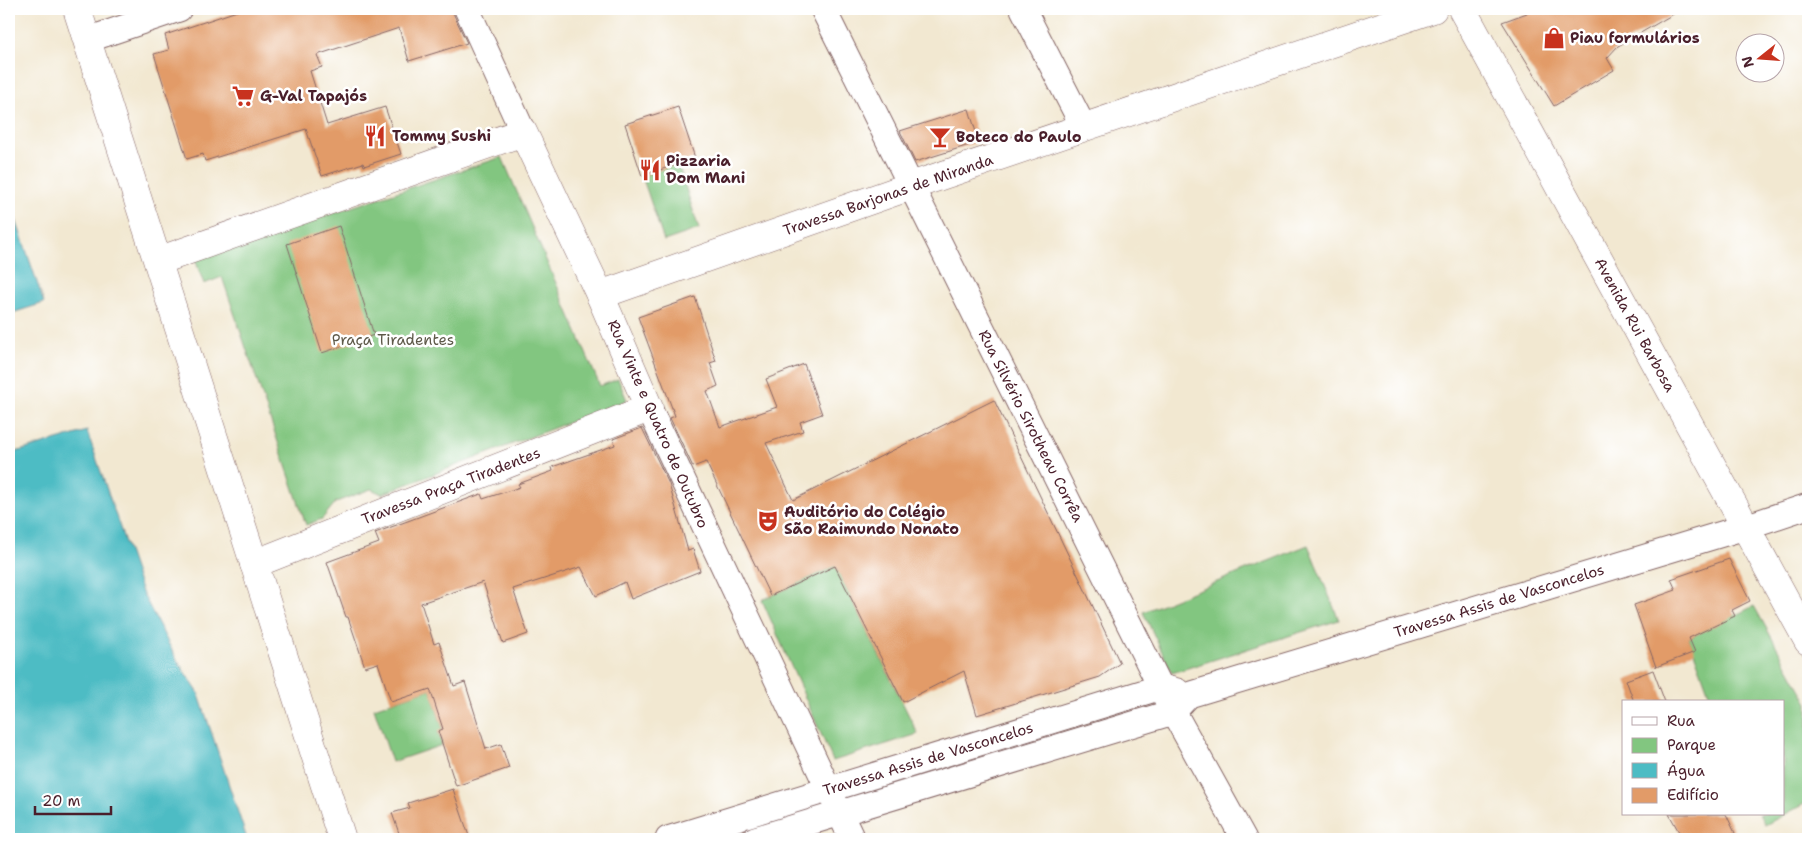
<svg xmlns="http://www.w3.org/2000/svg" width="1817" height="848" font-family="'Shantell Sans',sans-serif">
	<rect width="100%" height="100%" fill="#fff"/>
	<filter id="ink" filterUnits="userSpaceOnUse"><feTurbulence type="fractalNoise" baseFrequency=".02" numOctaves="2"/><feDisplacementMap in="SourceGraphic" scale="10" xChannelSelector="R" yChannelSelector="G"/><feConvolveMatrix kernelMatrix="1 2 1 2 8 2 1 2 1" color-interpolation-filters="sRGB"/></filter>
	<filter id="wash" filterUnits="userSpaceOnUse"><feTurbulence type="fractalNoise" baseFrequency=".0096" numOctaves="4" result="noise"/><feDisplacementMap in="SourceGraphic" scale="20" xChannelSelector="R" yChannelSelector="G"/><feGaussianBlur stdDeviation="1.12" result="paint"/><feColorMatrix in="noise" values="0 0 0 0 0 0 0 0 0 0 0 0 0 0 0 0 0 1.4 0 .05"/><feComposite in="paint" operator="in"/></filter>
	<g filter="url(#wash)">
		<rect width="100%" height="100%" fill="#f2e8d1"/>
		<!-- green -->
		<g fill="#82c680" stroke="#667256">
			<polygon points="502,157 600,386 618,379 627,400 382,494 371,489 336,502 322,519 306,525 222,277 204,284 195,259"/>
			<polygon points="678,164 699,229 664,241 642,176"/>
			<polygon points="1308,545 1339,620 1172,673 1143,612"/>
			<polygon points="835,566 918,734 833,761 762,600"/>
			<polygon points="1754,606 1808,703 1808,802 1765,825 1759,814 1783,814 1783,702 1712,702 1689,638"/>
			<polygon points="430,689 443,729 438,732 442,745 392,762 374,708"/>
		</g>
		<!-- water -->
		<g fill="#4dbcc4" stroke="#4c6e78">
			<polygon points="9,199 44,303 9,314"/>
			<polygon points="87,431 142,592 177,660 198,692 247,839 9,839 9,454"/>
		</g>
		<g id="blocks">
			<!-- building -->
			<g fill="#e29b68">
				<polygon points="243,9 453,9 454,15 467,43 409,61 399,28 317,55 322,67 310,71 327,125 385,107 401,154 364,166 363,163 322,176 306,129 205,161 203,154 187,159 154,54 169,50 165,35"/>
				<polygon points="1538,9 1682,9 1618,46 1607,58 1614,70 1554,106 1502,22"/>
				<polygon points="678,107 695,158 642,176 625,124"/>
				<polygon points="969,109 979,142 915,162 900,131"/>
				<polygon points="339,226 374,335 322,353 287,244"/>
				<polygon points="695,297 716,361 710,363 718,386 707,391 720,427 777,407 766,379 804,364 822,414 800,422 803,431 766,443 793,500 994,400 1120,663 1100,677 977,715 964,671 903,702 835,566 770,596 706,462 693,467 670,418 675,416 638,317"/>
				<polygon points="642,428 669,484 688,551 693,549 700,571 631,599 625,582 596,596 581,567 513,589 528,634 503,643 483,582 421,603 434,644 439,642 454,686 465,682 486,749 501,744 509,768 456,786 438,731 443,729 430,689 391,702 378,663 365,667 348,617 346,617 327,562 379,543 375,533 481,494 483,499 520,487 518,484 553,471 552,467 615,445 613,439"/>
				<polygon points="1729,559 1750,601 1732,610 1735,616 1689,638 1695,652 1656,667 1634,605 1676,590 1671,579"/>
				<polygon points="1653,670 1665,702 1634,702 1626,680"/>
				<polygon points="453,789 470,839 401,839 392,813 410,808 408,803"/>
				<polygon points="1669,814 1726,814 1735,833 1724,839 1683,839"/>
			</g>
		</g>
	</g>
	<g filter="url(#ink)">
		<use href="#blocks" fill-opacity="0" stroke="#856565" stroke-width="1"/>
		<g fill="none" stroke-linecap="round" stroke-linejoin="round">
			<!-- minor casing -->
			<g stroke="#856565" stroke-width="27">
				<g id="minor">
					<polyline points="467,9 523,132"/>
					<polyline points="823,9 1168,702 1244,839"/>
					<polyline points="1023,9 1084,128"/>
					<polyline points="87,40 179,9"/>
					<polyline points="649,408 852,839"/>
					<polyline points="668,839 1161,687 1177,691"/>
					<polyline points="755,839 1173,712 1189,695 1745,527 1808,506"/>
				</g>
			</g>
			<!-- tertiary casing -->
			<g stroke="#856565" stroke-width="29">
				<g id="tertiary">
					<polyline points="77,9 342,839"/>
					<polyline points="158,261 523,132 600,295 649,408 254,564"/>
					<polyline points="600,295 911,186 1433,9"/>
				</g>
			</g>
			<!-- secondary casing -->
			<g stroke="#856565" stroke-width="29">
				<polyline id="secondary" points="1462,9 1808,641"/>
			</g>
			<!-- minor -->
			<use href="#minor" stroke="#fff" stroke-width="25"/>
			<!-- tertiary -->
			<use href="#tertiary" stroke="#fff" stroke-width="28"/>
			<!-- secondary -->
			<use href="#secondary" stroke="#fff" stroke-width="28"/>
		</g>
	</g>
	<!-- icons -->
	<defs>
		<g id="shop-bare" transform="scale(1.725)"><path d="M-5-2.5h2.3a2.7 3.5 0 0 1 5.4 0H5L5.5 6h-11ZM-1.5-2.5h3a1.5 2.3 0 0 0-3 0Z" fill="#c8321e" stroke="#fff" stroke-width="2.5" paint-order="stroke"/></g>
		<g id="supermarket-bare" transform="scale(1.725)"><path d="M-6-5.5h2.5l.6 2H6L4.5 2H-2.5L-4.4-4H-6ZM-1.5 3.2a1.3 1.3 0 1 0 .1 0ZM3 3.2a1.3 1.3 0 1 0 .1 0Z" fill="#c8321e" stroke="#fff" stroke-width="2.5" paint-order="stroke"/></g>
		<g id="restaurant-bare" transform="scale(1.725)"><path d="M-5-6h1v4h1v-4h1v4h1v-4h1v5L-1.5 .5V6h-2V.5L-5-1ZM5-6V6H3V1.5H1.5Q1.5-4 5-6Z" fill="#c8321e" stroke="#fff" stroke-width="2.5" paint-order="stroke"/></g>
		<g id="bar-bare" transform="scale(1.725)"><path d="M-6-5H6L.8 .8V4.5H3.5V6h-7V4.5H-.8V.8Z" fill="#c8321e" stroke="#fff" stroke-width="2.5" paint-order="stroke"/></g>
		<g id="theatre-bare" transform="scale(1.725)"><path d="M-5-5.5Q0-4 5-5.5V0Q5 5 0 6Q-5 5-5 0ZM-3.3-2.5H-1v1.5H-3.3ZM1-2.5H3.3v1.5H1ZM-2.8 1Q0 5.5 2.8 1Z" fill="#c8321e" stroke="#fff" stroke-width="2.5" paint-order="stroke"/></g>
	</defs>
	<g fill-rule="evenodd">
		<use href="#shop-bare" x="1554" y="38"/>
		<use href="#supermarket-bare" x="243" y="96"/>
		<use href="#restaurant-bare" x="375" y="136"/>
		<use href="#bar-bare" x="940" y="137"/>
		<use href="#restaurant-bare" x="650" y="170"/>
		<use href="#theatre-bare" x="768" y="521"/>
	</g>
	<g text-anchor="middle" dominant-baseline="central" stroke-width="5" stroke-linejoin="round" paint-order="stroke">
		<!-- poi labels -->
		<g font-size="15" font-weight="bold" fill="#4a1f2b" stroke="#fff" text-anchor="start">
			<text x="1570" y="38">Piau formulários</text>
			<text x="260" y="96">G-Val Tapajós</text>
			<text x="392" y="136">Tommy Sushi</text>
			<text x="956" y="137">Boteco do Paulo</text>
			<text x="666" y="161">Pizzaria<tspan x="666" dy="17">Dom Mani</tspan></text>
			<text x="784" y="512">Auditório do Colégio<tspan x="784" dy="17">São Raimundo Nonato</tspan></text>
		</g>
		<!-- street labels -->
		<g font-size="15" fill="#4a1f2b" stroke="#fff">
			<text transform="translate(888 195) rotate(-19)">Travessa Barjonas de Miranda</text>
			<text transform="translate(1635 325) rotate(61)">Avenida Rui Barbosa</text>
			<text transform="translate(658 424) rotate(66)">Rua Vinte e Quatro de Outubro</text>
			<text transform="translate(1031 426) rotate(63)">Rua Silvério Sirotheau Corrêa</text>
			<text transform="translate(451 486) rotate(-21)">Travessa Praça Tiradentes</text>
			<text transform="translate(1499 601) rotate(-17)">Travessa Assis de Vasconcelos</text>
			<text transform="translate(928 759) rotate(-17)">Travessa Assis de Vasconcelos</text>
		</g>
		<!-- park labels -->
		<g font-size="15" fill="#5e5949" stroke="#fff">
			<text x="393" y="340">Praça Tiradentes</text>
		</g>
	</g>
	<!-- margin -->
	<rect width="1817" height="848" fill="none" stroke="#fff" stroke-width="30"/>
	<!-- legend -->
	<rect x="1622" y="700" width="162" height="115" fill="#ffffff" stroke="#b7a5aa"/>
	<rect x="1632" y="717" width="25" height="8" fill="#ffffff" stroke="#b7a5aa"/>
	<text x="1667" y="726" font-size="15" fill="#4a1f2b">Rua</text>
	<rect x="1632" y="738" width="25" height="15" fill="#82c680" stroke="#b7a5aa"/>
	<text x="1667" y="750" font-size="15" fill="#4a1f2b">Parque</text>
	<rect x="1632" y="763" width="25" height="15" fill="#4dbcc4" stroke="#b7a5aa"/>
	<text x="1667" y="776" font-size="15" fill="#4a1f2b">Água</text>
	<rect x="1632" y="788" width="25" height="15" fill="#e29b68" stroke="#b7a5aa"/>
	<text x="1667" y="800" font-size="15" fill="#4a1f2b">Edifício</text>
	<!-- north arrow -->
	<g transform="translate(1760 58) rotate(253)"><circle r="24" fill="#ffffff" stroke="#b7a5aa"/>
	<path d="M0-4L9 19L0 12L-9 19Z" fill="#c8321e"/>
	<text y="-8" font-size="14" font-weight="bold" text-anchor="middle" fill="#4a1f2b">N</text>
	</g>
	<!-- scale -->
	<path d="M35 806v8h76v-8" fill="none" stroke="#4a1f2b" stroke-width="2.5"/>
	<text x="42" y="806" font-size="15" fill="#4a1f2b" stroke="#ffffff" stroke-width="4" paint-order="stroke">20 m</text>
</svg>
